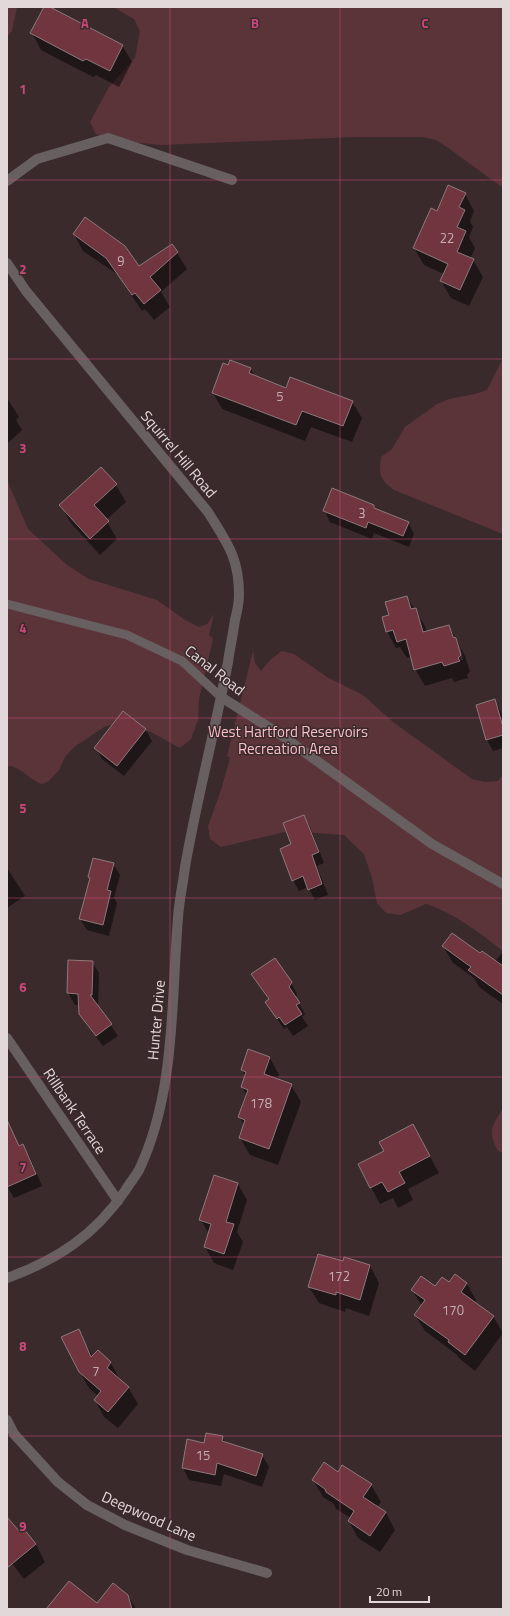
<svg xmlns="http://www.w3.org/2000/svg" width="510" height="1616" font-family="'Titillium Web',sans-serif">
	<rect width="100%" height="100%" fill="#3a2a2c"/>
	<!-- green -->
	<g fill="#5b343a">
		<polygon points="7,7 17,7 12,31 7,37"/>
		<polygon points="113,7 503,7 503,188 447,147 436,140 423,137 353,137 162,145 109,140 96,134 90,122 109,87 135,58 140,31 134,19"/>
		<path d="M503,358V534L394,490C379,479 379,475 381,457L392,449L405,427L437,404L449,399L475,394L487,390Z"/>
		<path d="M7,480L28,529L67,565L89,579L157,600L185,620L199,627L207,624L214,614L209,635L213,639L199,699L198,720L191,739L180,748L151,732L117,724L110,725L104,727L74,747L65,757L59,770L49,781L42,784C29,780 21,766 7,766Z"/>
		<path d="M253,651L255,663L261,671L271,659L282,651L294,654L327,677L363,695L393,722L472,779L485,782L498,781L503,774V951C480,933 454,913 426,904L400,915L386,913L377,903L372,878L364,854L344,835L289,831L221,847L210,839L208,826L221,790L230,758L227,756Z"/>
		<path d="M503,1108V1153L498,1151C487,1130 492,1127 503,1108Z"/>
	</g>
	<!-- shadow -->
	<g fill="#0007" fill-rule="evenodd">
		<polygon points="45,7 48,7 122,45 132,62 119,87 96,75 93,77 41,50 32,33"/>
		<polygon points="465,194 474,211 470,221 473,227 469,237 475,248 470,259 473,260 483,277 469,306 451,298 441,281 444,274 424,265 414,248 437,212"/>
		<polygon points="74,234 139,268 177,253 187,269 161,292 170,307 154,320 145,309 142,311 117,274 83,251"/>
		<polygon points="251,369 255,377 287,389 352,402 362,418 352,442 311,427 305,441 222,409 213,393"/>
		<polygon points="7,398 19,417 16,420 22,430 7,444"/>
		<polygon points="101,468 116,485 126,502 106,520 117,539 100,555 70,522 61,505"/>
		<polygon points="374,506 376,510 408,522 414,534 409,547 374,533 372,539 330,522 324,510"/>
		<path d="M407,597L425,626L427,632L449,626L465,656L470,672L467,675L468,678L454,682L452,678L425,686L415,669L412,657L407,658L400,647L396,648L387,631L390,616ZM457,644L460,647L463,660H461Z"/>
		<polygon points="494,700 501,712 503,719 503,748 493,751 487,740"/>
		<polygon points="145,729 152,741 124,776 102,759 96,748"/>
		<polygon points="304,816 310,827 324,863 317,866 328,895 315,900 308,887 299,891 293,880 293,845"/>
		<polygon points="113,864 120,875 114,898 117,903 109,936 87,930 80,919 91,880 89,877"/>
		<polygon points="7,868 25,896 7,908"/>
		<polygon points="443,946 481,955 495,962 502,953 503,954 503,1004 479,987 474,978 453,963"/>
		<polygon points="69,961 92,962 99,973 98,1007 118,1036 103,1046 87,1025 80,1013 79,1005 75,1005 68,993"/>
		<polygon points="291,983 297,994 296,998 305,1014 302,1017 308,1026 293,1036 287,1027 284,1029 273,1013 266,1002 269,1000 259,985"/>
		<polygon points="249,1051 270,1058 279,1075 277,1080 291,1085 301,1102 278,1165 250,1155 240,1138 244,1126 240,1117 247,1096 242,1087 246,1077 242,1070"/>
		<polygon points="7,1122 19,1146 22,1145 29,1156 42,1186 14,1198 7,1186"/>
		<polygon points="422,1142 439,1173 408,1189 413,1200 398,1208 393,1198 380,1204 359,1165"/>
		<polygon points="238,1184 247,1200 237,1232 243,1242 233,1270 214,1263 205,1247 209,1234 201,1220"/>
		<polygon points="344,1258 370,1266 379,1283 369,1316 346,1308 345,1312 319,1303 309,1287 343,1262"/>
		<polygon points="455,1275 467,1284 476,1300 475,1303 493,1316 503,1333 475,1371 459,1358 456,1354 425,1331 415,1315 422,1306 412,1290 435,1287 449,1283"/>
		<polygon points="78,1330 93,1357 110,1362 120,1379 128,1387 138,1404 118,1428 104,1417 95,1400 98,1396 89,1388 79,1371"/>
		<polygon points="222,1437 226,1444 262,1455 269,1467 262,1487 224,1474 221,1486 189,1480 183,1468 205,1444"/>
		<polygon points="313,1480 371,1485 381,1502 377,1507 386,1513 395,1530 380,1552 358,1538 349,1521 351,1518 336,1509 334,1504 323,1497"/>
		<polygon points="7,1518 18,1533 23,1529 36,1545 45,1562 24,1579 7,1557"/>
		<polygon points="113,1584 129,1597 136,1609 48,1609 97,1605"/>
	</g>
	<!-- building -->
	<g fill="#70353f" stroke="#8c797b">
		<polygon points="44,7 50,7 123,45 110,71 86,59 83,61 30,33"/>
		<polygon points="448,185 466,193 459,207 465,210 457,227 466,231 457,252 474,259 460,290 440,281 448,264 413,248 431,208 437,211"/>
		<polygon points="85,217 125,246 139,266 172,244 178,252 150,277 161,290 144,304 135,293 132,295 106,258 73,234"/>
		<polygon points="230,360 251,368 249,373 286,388 290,377 353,401 343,426 302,411 296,425 212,393 223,363 228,365"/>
		<polygon points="101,467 117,484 94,505 109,521 90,539 59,505"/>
		<polygon points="332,488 374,505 374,508 409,522 403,536 368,522 366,528 323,511"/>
		<polygon points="407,596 411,609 416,608 423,632 449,625 453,637 456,638 461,655 458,658 460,661 444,666 442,662 414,670 406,639 397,642 393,630 386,632 382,617 389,615 385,602"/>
		<polygon points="495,699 503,727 503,735 486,740 476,705"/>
		<polygon points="123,711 146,729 117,766 94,748"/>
		<polygon points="304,815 319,852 312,855 322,884 308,890 303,876 292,881 280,849 291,844 283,823"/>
		<polygon points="93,858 114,863 107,890 111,891 103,925 79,919 90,878 88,877"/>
		<polygon points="452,933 480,953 482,951 503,966 503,995 468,970 471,967 442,946"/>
		<polygon points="275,958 292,982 289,987 300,1003 296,1005 302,1014 285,1025 279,1017 277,1019 265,1002 269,999 251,974"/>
		<polygon points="68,960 93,961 92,995 90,995 112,1024 96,1036 79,1014 78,994 67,993"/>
		<polygon points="248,1049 270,1057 264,1074 292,1084 269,1149 239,1138 245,1120 238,1117 248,1090 241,1087 246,1072 241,1070"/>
		<polygon points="7,1120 19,1146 23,1144 36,1174 7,1187"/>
		<polygon points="413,1124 430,1156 399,1172 405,1183 388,1192 382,1182 370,1188 358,1164 384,1151 379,1142"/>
		<polygon points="214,1175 238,1183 226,1222 234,1224 224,1254 204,1247 211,1224 199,1220"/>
		<polygon points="318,1254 343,1261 344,1257 370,1265 360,1300 336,1292 336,1295 308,1287"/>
		<polygon points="455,1274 467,1283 461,1292 494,1316 465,1355 448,1342 449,1340 414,1315 425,1300 411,1290 421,1276 435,1286 442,1277 449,1282"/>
		<polygon points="79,1329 91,1357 98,1350 111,1362 107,1368 129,1387 108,1412 94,1400 101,1391 79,1372 61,1337"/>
		<polygon points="206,1433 223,1436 222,1441 263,1454 256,1476 217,1463 215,1475 182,1468 187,1439 204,1443"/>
		<polygon points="324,1462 338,1472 342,1465 372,1484 363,1497 386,1512 370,1536 348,1521 354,1511 326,1492 325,1489 312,1480"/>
		<polygon points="7,1517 19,1531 23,1528 36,1544 7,1568"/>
		<polygon points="69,1581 97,1603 113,1583 128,1595 132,1609 46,1609"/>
	</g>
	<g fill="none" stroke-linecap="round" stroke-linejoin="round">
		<!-- lane -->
		<polyline stroke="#675f60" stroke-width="9" points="7,604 127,635 182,661 221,697"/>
		<!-- street -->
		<g stroke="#675f60" stroke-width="10">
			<polyline points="7,181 37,159 108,138 232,180"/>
			<path d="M7,263L26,291L208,512C227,543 239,557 239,595C239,603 237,612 235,620C233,634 230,648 228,662C215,731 197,798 185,867C183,884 179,901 178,918C171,1001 176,1092 139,1170C135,1177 129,1184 125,1191C95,1235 57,1260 7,1278"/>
			<polyline points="221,697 281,735 432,844 503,884"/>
			<polyline points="7,1038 118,1201"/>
			<polyline points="7,1420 14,1434 58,1482 87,1505 125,1525 187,1550 267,1573"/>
		</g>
	</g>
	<!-- grid -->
	<path fill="none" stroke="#ca487a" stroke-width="1" stroke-opacity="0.55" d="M170,7V1609M340,7V1609M7,180H503M7,359H503M7,539H503M7,718H503M7,898H503M7,1077H503M7,1257H503M7,1436H503"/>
	<g text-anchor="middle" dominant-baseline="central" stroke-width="3" stroke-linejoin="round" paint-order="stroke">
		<!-- number labels -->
		<g font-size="13" fill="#c6afb2">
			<text x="447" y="238">22</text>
			<text x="121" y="261">9</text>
			<text x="280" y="396">5</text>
			<text x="362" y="513">3</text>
			<text x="261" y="1103">178</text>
			<text x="339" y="1276">172</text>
			<text x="453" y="1310">170</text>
			<text x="96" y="1371">7</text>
			<text x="203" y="1455">15</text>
		</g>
		<!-- street labels -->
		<g font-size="15" fill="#e3d8d9" stroke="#3a2a2c">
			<text transform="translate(179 454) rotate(50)">Squirrel Hill Road</text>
			<text transform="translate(215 670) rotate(38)">Canal Road</text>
			<text transform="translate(156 1020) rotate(-85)">Hunter Drive</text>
			<text transform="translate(75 1111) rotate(56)">Rillbank Terrace</text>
			<text transform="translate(149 1516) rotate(24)">Deepwood Lane</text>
		</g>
		<!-- park labels -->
		<g font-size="15" fill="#fabfc7" stroke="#3a2a2c">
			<text x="288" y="731">West Hartford Reservoirs<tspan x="288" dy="17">Recreation Area</tspan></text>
		</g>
	</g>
	<g font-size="13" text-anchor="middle" font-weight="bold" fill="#ca487a" stroke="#3a2a2c" stroke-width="3" stroke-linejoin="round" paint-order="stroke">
		<text x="85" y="28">A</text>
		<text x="255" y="28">B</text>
		<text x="425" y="28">C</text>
		<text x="23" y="94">1</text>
		<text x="23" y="274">2</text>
		<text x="23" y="453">3</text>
		<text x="23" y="633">4</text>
		<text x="23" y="813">5</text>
		<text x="23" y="992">6</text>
		<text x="23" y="1172">7</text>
		<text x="23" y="1351">8</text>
		<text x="23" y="1531">9</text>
	</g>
	<!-- border -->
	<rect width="510" height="1616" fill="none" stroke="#e3d8d9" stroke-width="16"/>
	<!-- scale -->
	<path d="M370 1596v6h59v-6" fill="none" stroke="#e3d8d9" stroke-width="2"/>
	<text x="376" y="1596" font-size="12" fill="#e3d8d9" stroke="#3a2a2c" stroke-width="3" paint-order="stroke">20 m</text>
</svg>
